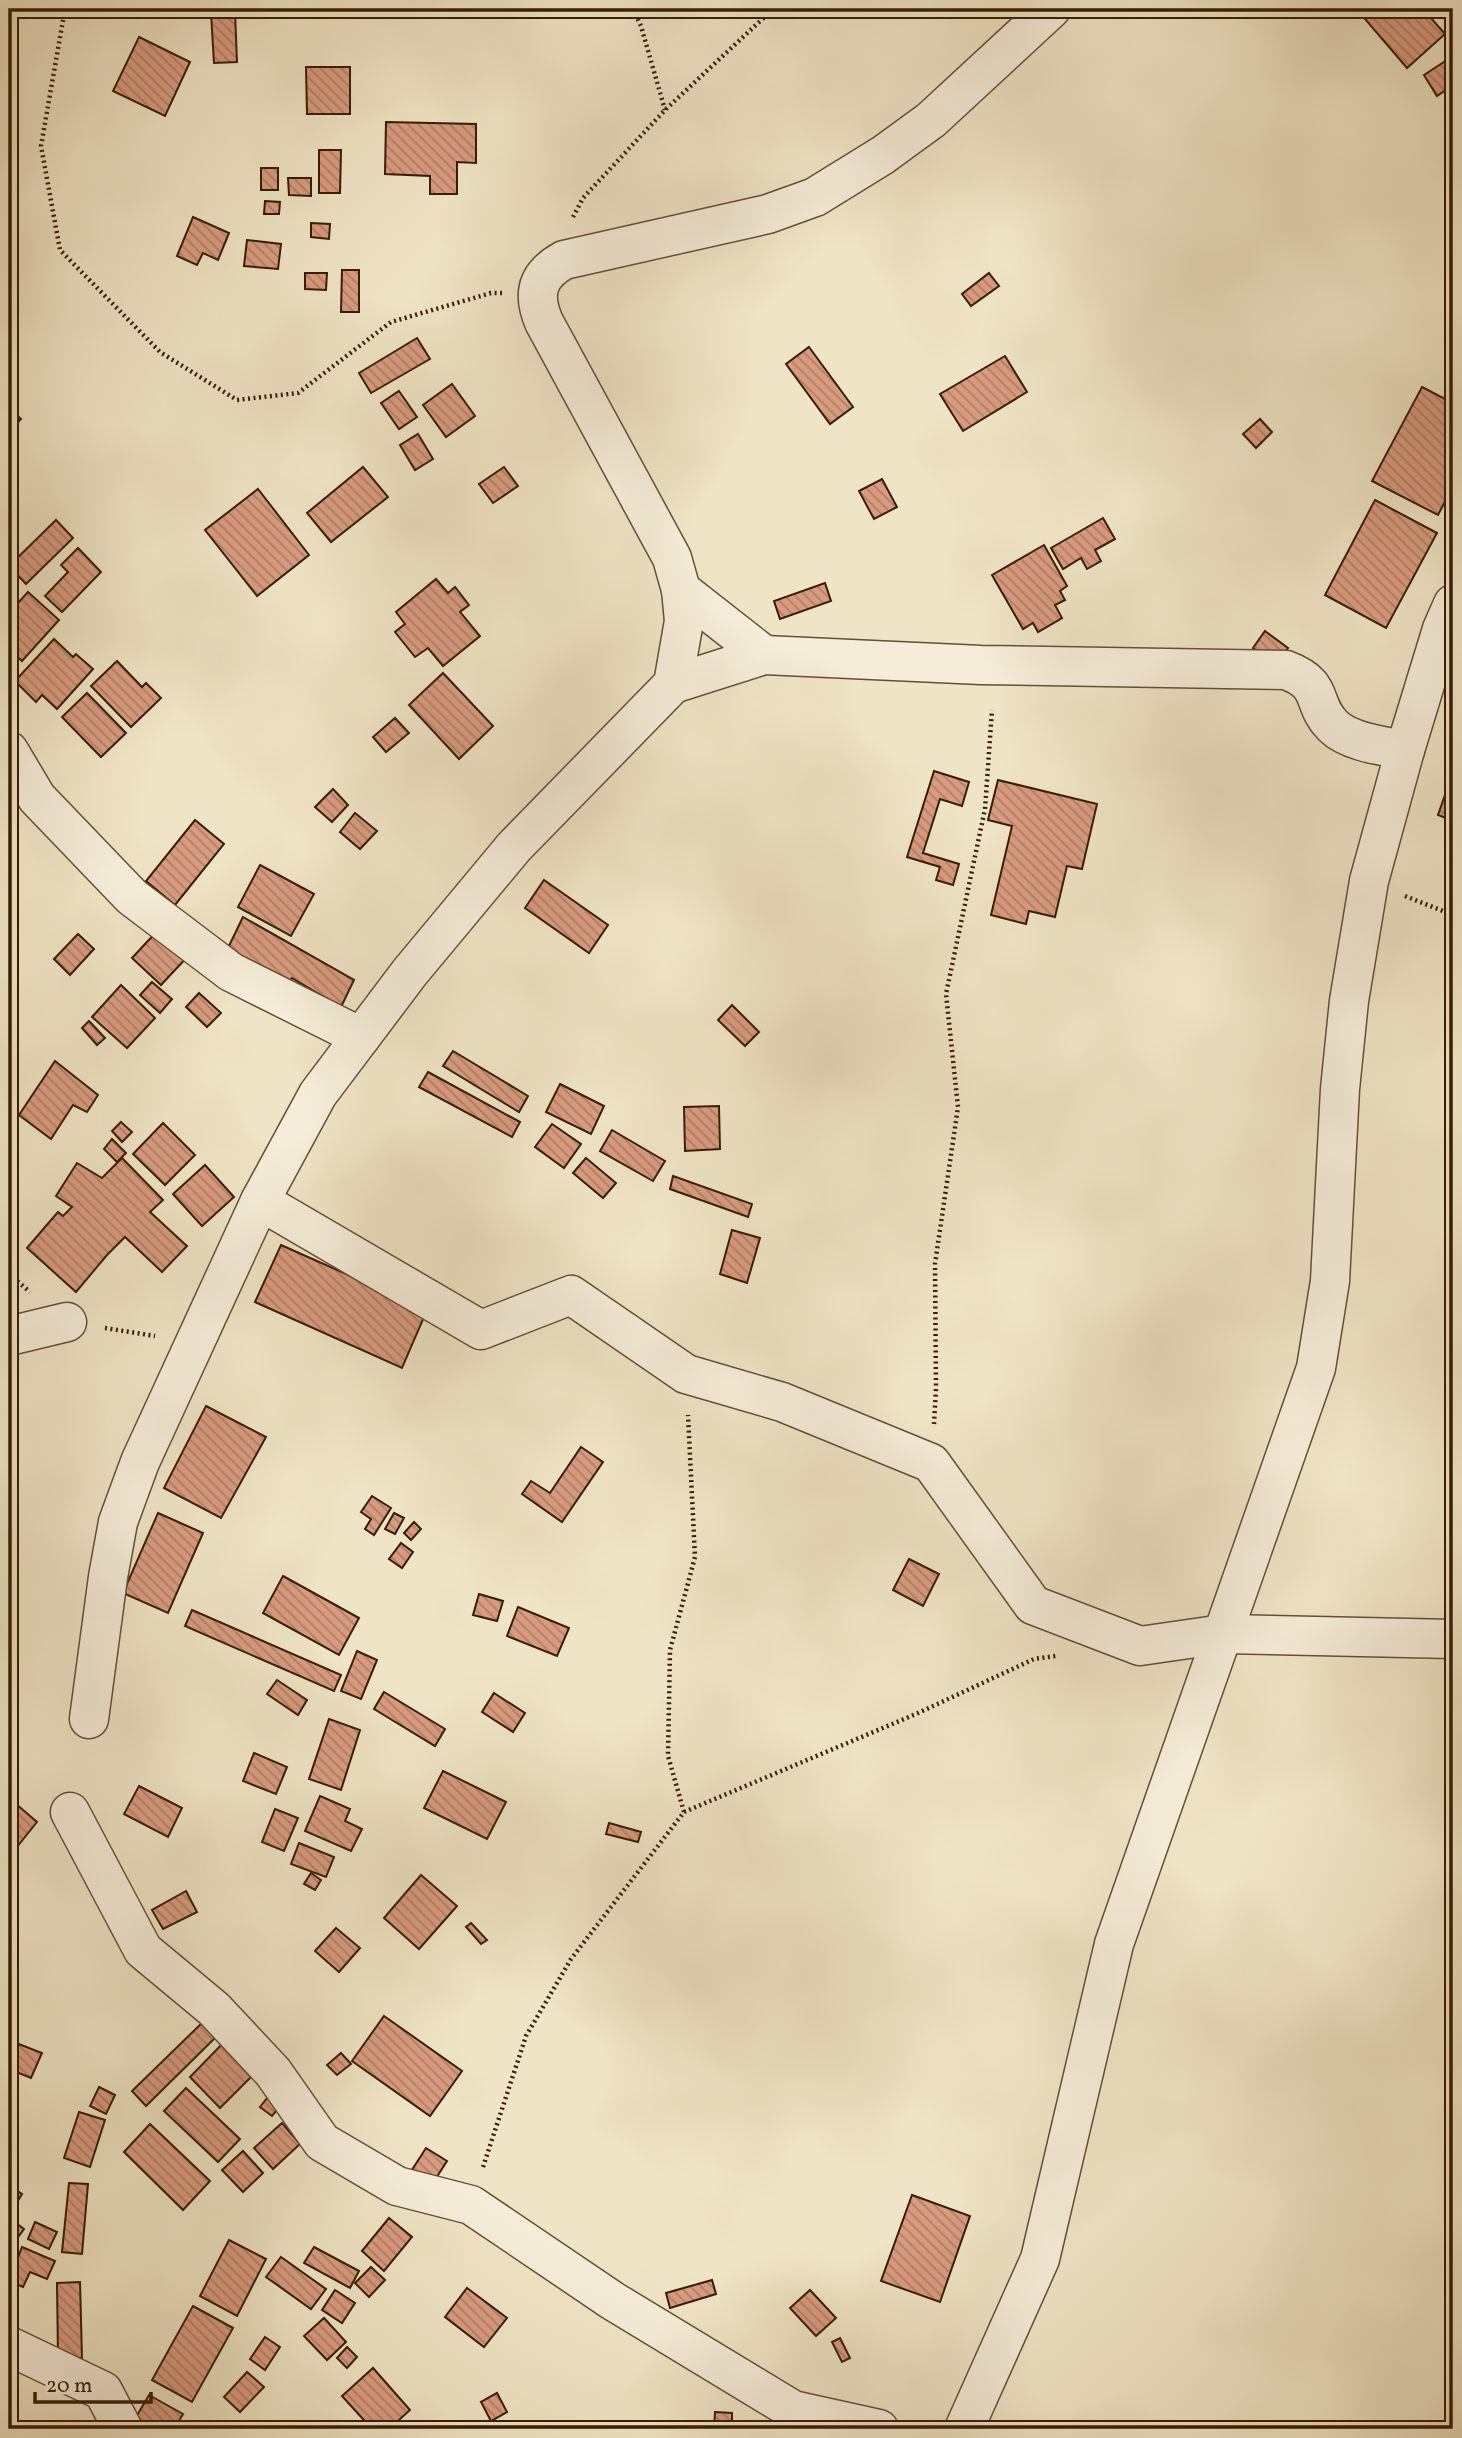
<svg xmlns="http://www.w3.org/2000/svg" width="1462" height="2438" font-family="Vollkorn,serif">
	<defs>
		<pattern id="building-back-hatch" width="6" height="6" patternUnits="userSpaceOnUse" patternTransform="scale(1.75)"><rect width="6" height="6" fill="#d99b80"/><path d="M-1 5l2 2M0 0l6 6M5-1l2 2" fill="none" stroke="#b17e67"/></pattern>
	</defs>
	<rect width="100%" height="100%" fill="#efe4c5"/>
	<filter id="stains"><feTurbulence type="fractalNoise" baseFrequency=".00286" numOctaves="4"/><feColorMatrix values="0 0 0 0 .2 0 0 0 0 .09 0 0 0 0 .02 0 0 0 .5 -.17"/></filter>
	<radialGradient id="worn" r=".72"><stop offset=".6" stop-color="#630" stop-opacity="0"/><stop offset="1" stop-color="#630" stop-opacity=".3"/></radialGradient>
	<!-- building -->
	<g fill="url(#building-back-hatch)" stroke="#371d03" stroke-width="2">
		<polygon points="1363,9 1423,9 1445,34 1407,68 1359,12"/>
		<polygon points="235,12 237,62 214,63 211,13"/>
		<polygon points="139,37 190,62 165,116 113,91"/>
		<polygon points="1453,56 1453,85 1437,96 1424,75"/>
		<polygon points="306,67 350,67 350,114 307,114"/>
		<polygon points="386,122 476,124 476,163 457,162 457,194 430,194 430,176 385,174"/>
		<polygon points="319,150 341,150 340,193 319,193"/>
		<rect x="261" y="168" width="17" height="22"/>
		<polygon points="288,178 311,178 311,196 289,195"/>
		<polygon points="265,201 280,202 279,214 264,214"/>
		<polygon points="193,217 229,233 218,260 203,253 197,265 177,256"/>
		<polygon points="311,223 330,224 329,239 311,237"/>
		<polygon points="247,240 281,244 278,269 244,266"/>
		<polygon points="342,270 359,270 359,312 341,312"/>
		<polygon points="305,273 327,273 326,290 305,289"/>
		<polygon points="989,273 999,286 971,306 962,294"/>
		<polygon points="417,338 430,359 371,393 359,373"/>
		<polygon points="809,347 853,407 830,424 786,364"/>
		<polygon points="1005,356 1027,392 963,431 940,394"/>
		<polygon points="452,384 475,416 446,437 423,405"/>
		<polygon points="1422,387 1453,403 1453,486 1438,515 1372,481"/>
		<polygon points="399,391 417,417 399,429 381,403"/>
		<polygon points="9,408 21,419 9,432"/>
		<polygon points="1260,419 1272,432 1256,448 1243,434"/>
		<polygon points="418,434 433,459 415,470 400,445"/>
		<polygon points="363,467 388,497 331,542 307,513"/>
		<polygon points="504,467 518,486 493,503 479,484"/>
		<polygon points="882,479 897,507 874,519 859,491"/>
		<polygon points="258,489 309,555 257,596 205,530"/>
		<polygon points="1375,500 1437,533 1386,628 1325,595"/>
		<polygon points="1103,518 1115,539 1095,550 1101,561 1087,569 1081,558 1063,569 1051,548"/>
		<polygon points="56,520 73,538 26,584 9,566"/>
		<polygon points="1044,545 1067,586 1060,591 1065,600 1055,605 1062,618 1038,632 1033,623 1023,629 992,575"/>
		<polygon points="78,548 101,572 62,612 45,596 68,572 61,565"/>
		<polygon points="436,579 448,593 455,587 469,605 460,612 480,636 443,666 428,648 415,657 395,632 405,624 396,612"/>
		<polygon points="825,583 831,601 780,619 774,601"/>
		<polygon points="28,592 59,620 22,661 9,649 9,613"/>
		<polygon points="1265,631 1288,648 1276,665 1253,648"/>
		<polygon points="54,639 73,657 76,654 93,669 57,709 42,695 36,702 15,681"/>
		<polygon points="117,661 142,687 146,683 161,698 131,727 91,686"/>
		<polygon points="443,673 493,726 459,759 409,705"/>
		<polygon points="87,693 126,733 101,757 62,717"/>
		<polygon points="395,718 409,733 386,752 373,737"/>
		<polygon points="934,771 969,782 962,806 940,799 923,853 959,864 953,885 936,880 940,867 907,857"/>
		<polygon points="1453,772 1453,821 1438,815"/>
		<polygon points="998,780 1097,804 1082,869 1067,866 1055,917 1029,911 1026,924 991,915 1012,826 988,820"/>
		<polygon points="333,789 348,805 332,822 315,807"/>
		<polygon points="355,813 377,831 360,849 340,832"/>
		<polygon points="195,820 224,844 175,905 146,881"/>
		<polygon points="260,865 314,894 291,936 238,907"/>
		<polygon points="544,880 608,925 589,953 525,908"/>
		<polygon points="243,917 354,980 341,1007 292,978 286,987 226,952"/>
		<polygon points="160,928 189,955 161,985 132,958"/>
		<polygon points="78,934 94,949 70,975 54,959"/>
		<polygon points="152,982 172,999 160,1013 140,995"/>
		<polygon points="121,985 155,1018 127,1048 92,1017"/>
		<polygon points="199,993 221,1013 207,1027 186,1007"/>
		<polygon points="732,1005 759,1032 745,1046 718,1020"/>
		<polygon points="89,1021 105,1038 97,1045 82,1028"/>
		<polygon points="453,1051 528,1096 519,1112 443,1066"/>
		<polygon points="55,1061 98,1095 87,1112 73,1105 51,1139 19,1115"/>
		<polygon points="428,1072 520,1122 512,1137 419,1087"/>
		<polygon points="560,1084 604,1106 591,1134 546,1112"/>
		<polygon points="719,1106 720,1149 685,1151 684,1107"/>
		<polygon points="121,1122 132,1132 122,1142 112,1131"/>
		<polygon points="163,1123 195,1155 165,1185 133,1154"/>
		<polygon points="552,1124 581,1144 564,1168 535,1147"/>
		<polygon points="612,1130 665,1161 653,1181 600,1151"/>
		<polygon points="112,1139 126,1153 117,1162 104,1149"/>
		<polygon points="122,1158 163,1200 150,1212 187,1246 162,1272 125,1237 107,1255 76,1292 27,1248 58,1212 63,1216 72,1207 56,1196 77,1163 102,1178"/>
		<polygon points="586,1158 616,1183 603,1198 573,1173"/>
		<polygon points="205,1165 234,1197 202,1226 173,1194"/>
		<polygon points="673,1176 752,1204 748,1217 670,1189"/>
		<polygon points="732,1230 760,1238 747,1283 720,1274"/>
		<polygon points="281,1245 427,1310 402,1368 255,1302"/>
		<polygon points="206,1406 266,1437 221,1518 164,1488"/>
		<polygon points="581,1447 603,1462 562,1522 522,1494 531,1481 550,1493"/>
		<polygon points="372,1496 391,1508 374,1535 365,1529 371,1519 361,1512"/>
		<polygon points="158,1513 203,1533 168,1613 123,1593"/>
		<polygon points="394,1513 404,1518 395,1534 385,1529"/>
		<polygon points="414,1522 421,1529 411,1540 404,1533"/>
		<polygon points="401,1543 413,1552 402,1568 389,1559"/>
		<polygon points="909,1559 939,1574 923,1606 893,1590"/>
		<polygon points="283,1576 359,1618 339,1655 263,1613"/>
		<polygon points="479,1594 503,1601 497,1621 473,1615"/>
		<polygon points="518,1607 569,1628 557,1656 507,1636"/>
		<polygon points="192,1610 341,1675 334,1691 185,1626"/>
		<polygon points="357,1651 377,1660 361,1699 341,1691"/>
		<polygon points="277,1680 307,1700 298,1715 267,1694"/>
		<polygon points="384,1692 445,1729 435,1746 374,1709"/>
		<polygon points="494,1693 525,1713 513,1732 482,1712"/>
		<polygon points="329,1719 360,1730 341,1790 309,1779"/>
		<polygon points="254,1753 287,1767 276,1794 243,1781"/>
		<polygon points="443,1771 506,1802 487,1839 424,1808"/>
		<polygon points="139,1786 182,1808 168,1837 124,1814"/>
		<polygon points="320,1796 350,1809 345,1821 362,1829 351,1851 305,1831"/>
		<polygon points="9,1798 37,1822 9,1857"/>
		<polygon points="275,1809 298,1818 284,1851 262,1842"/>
		<polygon points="609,1823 641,1832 638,1842 606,1834"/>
		<polygon points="299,1843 334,1857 326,1877 291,1864"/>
		<polygon points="311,1873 321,1880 315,1890 304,1884"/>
		<polygon points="421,1875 457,1906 419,1949 384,1918"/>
		<polygon points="186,1891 197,1912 163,1929 152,1910"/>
		<polygon points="471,1923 487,1940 481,1944 466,1927"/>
		<polygon points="336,1928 360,1948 339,1972 315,1951"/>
		<polygon points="384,2016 462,2071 430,2116 352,2061"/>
		<polygon points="205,2020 219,2034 146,2106 132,2091"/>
		<polygon points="228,2038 259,2069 220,2108 190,2077"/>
		<polygon points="11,2041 42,2053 31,2078 9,2069"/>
		<polygon points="341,2053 351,2064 337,2075 327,2065"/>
		<polygon points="99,2087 115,2095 106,2114 90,2106"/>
		<polygon points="186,2088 240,2139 218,2162 164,2111"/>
		<polygon points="271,2093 283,2103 272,2116 260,2107"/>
		<polygon points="79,2112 105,2120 90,2167 64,2158"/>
		<polygon points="282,2123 300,2144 273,2169 254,2148"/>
		<polygon points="150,2124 210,2181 183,2210 124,2152"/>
		<polygon points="426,2148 447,2161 431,2186 410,2173"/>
		<polygon points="243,2151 263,2173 243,2192 222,2170"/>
		<polygon points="69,2183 88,2184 82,2254 62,2252"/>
		<polygon points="9,2185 22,2194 13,2209 9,2206"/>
		<polygon points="912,2195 970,2216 940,2302 881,2281"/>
		<polygon points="9,2218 24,2229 13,2244 9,2241"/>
		<polygon points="389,2218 412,2237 384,2271 362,2251"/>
		<polygon points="35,2222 57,2232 49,2249 28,2239"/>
		<polygon points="229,2240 266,2259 237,2316 200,2296"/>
		<polygon points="22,2247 55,2261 47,2279 30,2272 23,2287 9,2281"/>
		<polygon points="314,2247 359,2271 350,2288 304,2263"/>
		<polygon points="281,2257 326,2289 311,2309 266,2277"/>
		<polygon points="371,2267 385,2280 369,2297 355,2283"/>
		<polygon points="712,2280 716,2294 670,2308 666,2293"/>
		<polygon points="80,2282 82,2358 58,2358 57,2283"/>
		<polygon points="467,2288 507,2318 484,2347 445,2317"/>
		<polygon points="335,2290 355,2303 342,2323 322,2310"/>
		<polygon points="810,2290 836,2318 816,2336 790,2308"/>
		<polygon points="193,2306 233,2328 192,2402 152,2380"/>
		<polygon points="324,2318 346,2342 327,2360 304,2336"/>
		<polygon points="265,2337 280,2347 265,2370 250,2359"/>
		<polygon points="840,2338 850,2358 842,2362 832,2342"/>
		<polygon points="347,2347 357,2357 347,2368 337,2358"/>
		<polygon points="373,2368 410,2410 389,2429 372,2429 342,2396"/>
		<polygon points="247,2372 264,2387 240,2412 224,2397"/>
		<polygon points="497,2393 507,2412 491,2421 481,2402"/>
		<polygon points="149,2395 183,2414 174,2429 152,2429 135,2419"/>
		<polygon points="715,2412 732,2413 732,2429 714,2429"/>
	</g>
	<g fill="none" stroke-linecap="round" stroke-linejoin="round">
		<!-- minor casing -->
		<g stroke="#654f34" stroke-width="41">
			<g id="minor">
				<polyline points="681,590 764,655"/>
				<path d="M673,684L764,655L981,665L1286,670C1326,685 1310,703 1333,726C1349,742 1383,746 1405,750"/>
				<polyline points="9,751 37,798 132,897 231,972 361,1037"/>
				<polyline points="260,1201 481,1330 571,1295 686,1374 782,1402 931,1463 1033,1605 1140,1646 1223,1634 1453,1639"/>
				<polyline points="9,1336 67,1322"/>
				<path d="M89,1719L108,1577L118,1522L140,1462L260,1201L318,1094L410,972L514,847L673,684L684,621L681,590L672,558L544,322C532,294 537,275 564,260L768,214L815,197L883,155L931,120L1051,9"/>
				<polyline points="70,1812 143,1950 214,2009 273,2072 322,2142 397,2186 471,2205 613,2301 793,2410 879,2429"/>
				<polyline points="9,2346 103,2391 123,2429"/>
				<polyline points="964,2429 1040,2259 1114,1944 1316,1368 1330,1281 1340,1089 1349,1001 1369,881 1405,750 1442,629 1453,604"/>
			</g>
		</g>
		<!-- path -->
		<g stroke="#371d03" stroke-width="4.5" stroke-dasharray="2 3.5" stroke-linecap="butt">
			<polyline points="65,9 41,146 60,250 160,352 237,400 298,393 391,322 491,293 502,293"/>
			<polyline points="633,9 641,26 665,110"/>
			<polyline points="573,217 583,198 665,110 773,9"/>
			<polyline points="1405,896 1453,915"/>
			<polyline points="9,1274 30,1292"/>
			<polyline points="105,1328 155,1336"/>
			<polyline points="934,1424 936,1389 935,1264 958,1107 946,994 985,809 992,710"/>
			<polyline points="684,1812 668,1756 670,1650 695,1557 688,1415"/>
			<polyline points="483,2167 526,2036 571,1959 684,1812 916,1714 1034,1659 1056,1656"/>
		</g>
		<!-- minor -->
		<use href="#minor" stroke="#f5edd9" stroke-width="38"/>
	</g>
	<!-- margin -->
	<rect width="1462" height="2438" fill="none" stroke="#efe4c5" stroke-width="35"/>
	<rect x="10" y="10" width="1441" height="2417" fill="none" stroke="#371d03" stroke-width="3.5"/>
	<rect x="18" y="18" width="1427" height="2403" fill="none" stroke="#371d03" stroke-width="2"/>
	<!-- scale -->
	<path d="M35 2392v10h116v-10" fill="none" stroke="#371d03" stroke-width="3.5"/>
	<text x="46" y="2392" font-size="21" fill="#371d03" stroke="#f5edd9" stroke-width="5" paint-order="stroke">20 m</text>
	<rect width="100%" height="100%" filter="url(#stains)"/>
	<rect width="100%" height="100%" fill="url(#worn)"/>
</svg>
